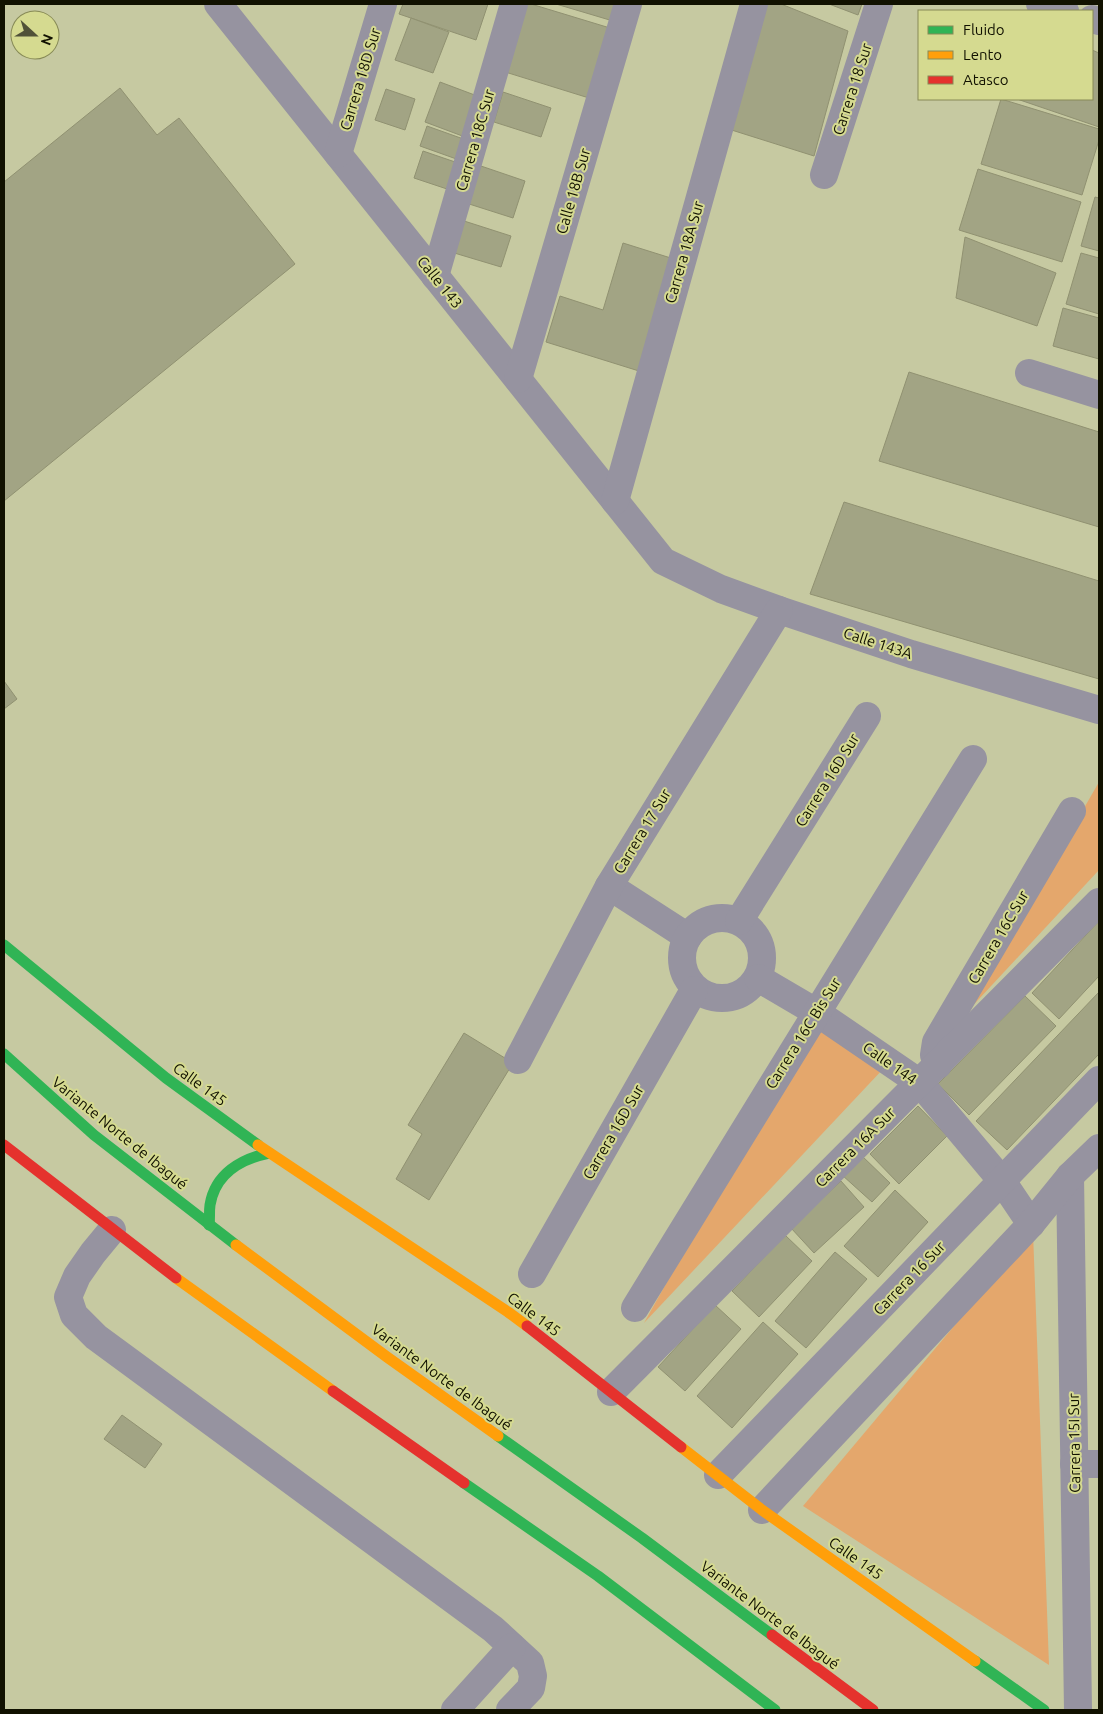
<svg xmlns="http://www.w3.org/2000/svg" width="1103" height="1714" font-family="Ubuntu,sans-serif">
	<rect width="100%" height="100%" fill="#c6c9a1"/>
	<!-- green -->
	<g fill="#e4a76c">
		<polygon points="1099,782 1099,870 966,1013"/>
		<polygon points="816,1016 884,1068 644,1323"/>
		<polygon points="1033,1232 1049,1665 803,1506"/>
	</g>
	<!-- building -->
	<g fill="#a2a484" stroke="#909171">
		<polygon points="403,4 488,4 476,40 399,14"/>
		<polygon points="522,4 531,4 610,28 589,98 502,71"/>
		<polygon points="556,4 618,4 613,21"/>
		<polygon points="760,4 781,4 848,31 814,156 722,127"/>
		<polygon points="829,4 862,4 858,15"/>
		<polygon points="411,18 449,32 433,73 395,60"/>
		<polygon points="1092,50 1099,53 1099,127 1017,99 1092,99"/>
		<polygon points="440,82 480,97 465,137 425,122"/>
		<polygon points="120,88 157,135 179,118 295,264 4,501 4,182"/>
		<polygon points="386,89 415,99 405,130 375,120"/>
		<polygon points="503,92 551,108 541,137 494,122"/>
		<polygon points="1001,99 1099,129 1099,140 1082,195 981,164"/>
		<polygon points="427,126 469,141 462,161 420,146"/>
		<polygon points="423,151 461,164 453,191 414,178"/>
		<polygon points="478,165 525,181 513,218 466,203"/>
		<polygon points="978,169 1081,202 1062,262 959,230"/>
		<polygon points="1095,197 1099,198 1099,251 1081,246"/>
		<polygon points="461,220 511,236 501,267 451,252"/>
		<polygon points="965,237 1056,273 1037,326 956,298"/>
		<polygon points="623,243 674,259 639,371 546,342 560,296 603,310"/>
		<polygon points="1081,253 1099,258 1099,314 1066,304"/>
		<polygon points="1063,308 1099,318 1099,359 1053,346"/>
		<polygon points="909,372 1099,432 1099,527 879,461"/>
		<polygon points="844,502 1099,581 1099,679 810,594"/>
		<polygon points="4,681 17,699 4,709"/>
		<polygon points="1099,921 1099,976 1059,1019 1032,993"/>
		<polygon points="1099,992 1099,1054 1007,1150 976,1121"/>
		<polygon points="1025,996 1056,1026 969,1115 938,1084"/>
		<polygon points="464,1033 513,1063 429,1200 396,1179 422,1134 408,1125"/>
		<polygon points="918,1106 947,1136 899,1184 870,1154"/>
		<polygon points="861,1155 890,1183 872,1202 842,1175"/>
		<polygon points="841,1181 864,1207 814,1253 791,1228"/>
		<polygon points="895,1190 928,1222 878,1277 844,1246"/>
		<polygon points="785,1235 812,1261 759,1317 732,1291"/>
		<polygon points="835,1252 867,1279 806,1348 775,1321"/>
		<polygon points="715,1305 741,1329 685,1391 658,1367"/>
		<polygon points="763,1322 798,1354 732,1428 697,1396"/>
		<polygon points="122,1415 162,1444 145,1468 104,1439"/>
	</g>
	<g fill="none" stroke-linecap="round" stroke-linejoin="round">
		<!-- street -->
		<g stroke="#9693a0" stroke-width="28">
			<polyline points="218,4 663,561 721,589 779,610 911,654 1099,710"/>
			<polyline points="1040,4 1065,11"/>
			<polyline points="1092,19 1099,21"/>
			<polyline points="338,154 383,4"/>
			<polyline points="824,175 879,4"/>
			<polyline points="435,276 514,4"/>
			<polyline points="1029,373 1099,395"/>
			<polyline points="518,379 628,4"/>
			<polyline points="615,501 754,4"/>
			<polyline points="609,886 688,937"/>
			<circle cx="722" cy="958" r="40"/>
			<polyline points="739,921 867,716"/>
			<polyline points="758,978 816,1012 920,1083 1002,1181 1031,1224"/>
			<polyline points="518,1060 609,886 779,610"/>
			<polyline points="938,1065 934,1055 936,1042 1072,811"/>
			<polyline points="1070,1176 1078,1710"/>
			<polyline points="112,1230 93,1253 77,1276 68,1297 74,1315 96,1337 493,1629 530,1663 533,1676 531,1688 510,1710"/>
			<polyline points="532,1274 694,990"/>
			<polyline points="635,1308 973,759"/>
			<polyline points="611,1392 1099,902"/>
			<polyline points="1074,1464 1099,1464"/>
			<polyline points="718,1475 1099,1080"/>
			<polyline points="762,1510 1031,1224 1070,1176 1099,1148"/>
			<polyline points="455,1710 512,1647"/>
		</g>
		<!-- fast -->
		<g stroke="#30b455" stroke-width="11">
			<polyline points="4,945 166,1078 258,1145"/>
			<polyline points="4,1054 94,1135 236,1245"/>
			<path d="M209,1225C210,1218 209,1212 210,1205C215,1174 241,1159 269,1153"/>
			<polyline points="498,1436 642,1538 772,1635"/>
			<polyline points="464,1483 598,1576 775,1710"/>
			<polyline points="975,1661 1044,1710"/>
		</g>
		<!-- slow -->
		<g stroke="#ff9f0a" stroke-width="11">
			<polyline points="258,1145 508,1312 527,1326"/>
			<polyline points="236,1245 387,1357 498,1436"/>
			<polyline points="176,1278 333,1391"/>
			<polyline points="681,1447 762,1510 975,1661"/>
		</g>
		<!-- jam -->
		<g stroke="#e5322d" stroke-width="11">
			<polyline points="4,1145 176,1278"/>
			<polyline points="527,1326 681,1447"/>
			<polyline points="333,1391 464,1483"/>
			<polyline points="772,1635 873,1710"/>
		</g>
	</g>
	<g text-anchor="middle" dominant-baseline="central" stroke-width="4" stroke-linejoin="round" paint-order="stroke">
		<!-- street labels -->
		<g font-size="15" fill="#110" stroke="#d5da90">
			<text transform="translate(360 79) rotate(-73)">Carrera 18D Sur</text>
			<text transform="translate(852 89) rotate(-72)">Carrera 18 Sur</text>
			<text transform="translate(475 140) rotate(-74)">Carrera 18C Sur</text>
			<text transform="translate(573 191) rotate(-74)">Calle 18B Sur</text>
			<text transform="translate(684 252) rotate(-74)">Carrera 18A Sur</text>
			<text transform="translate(440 282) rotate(51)">Calle 143</text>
			<text transform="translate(878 643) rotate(18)">Calle 143A</text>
			<text transform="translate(827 780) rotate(-58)">Carrera 16D Sur</text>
			<text transform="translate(642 831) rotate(-59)">Carrera 17 Sur</text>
			<text transform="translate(998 937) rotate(-60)">Carrera 16C Sur</text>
			<text transform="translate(803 1033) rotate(-58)">Carrera 16C Bis Sur</text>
			<text transform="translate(890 1063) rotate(35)">Calle 144</text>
			<text transform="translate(200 1084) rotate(36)">Calle 145</text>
			<text transform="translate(613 1132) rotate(-60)">Carrera 16D Sur</text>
			<text transform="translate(120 1133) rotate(39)">Variante Norte de Ibagué</text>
			<text transform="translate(855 1147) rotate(-45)">Carrera 16A Sur</text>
			<text transform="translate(909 1278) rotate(-46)">Carrera 16 Sur</text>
			<text transform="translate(534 1314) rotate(37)">Calle 145</text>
			<text transform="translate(442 1377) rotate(36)">Variante Norte de Ibagué</text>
			<text transform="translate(1074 1443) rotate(-91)">Carrera 15I Sur</text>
			<text transform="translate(856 1558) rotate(35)">Calle 145</text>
			<text transform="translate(770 1615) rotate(37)">Variante Norte de Ibagué</text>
		</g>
	</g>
	<!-- border -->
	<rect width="1103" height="1714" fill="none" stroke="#111100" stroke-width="10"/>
	<!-- legend -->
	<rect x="918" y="10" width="175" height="90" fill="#d5da90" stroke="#878a56"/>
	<rect x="928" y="26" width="25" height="8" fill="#30b455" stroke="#878a56"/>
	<text x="963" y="35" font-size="15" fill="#111100">Fluido</text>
	<rect x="928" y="51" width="25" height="8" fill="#ff9f0a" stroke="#878a56"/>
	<text x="963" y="60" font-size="15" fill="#111100">Lento</text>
	<rect x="928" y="76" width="25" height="8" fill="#e5322d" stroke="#878a56"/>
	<text x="963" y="85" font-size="15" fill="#111100">Atasco</text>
	<!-- north arrow -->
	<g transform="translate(35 35) rotate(111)"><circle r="24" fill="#d5da90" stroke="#878a56"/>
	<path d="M0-4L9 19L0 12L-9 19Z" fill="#505138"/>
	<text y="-8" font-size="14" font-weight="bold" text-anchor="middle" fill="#111100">N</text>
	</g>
</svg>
